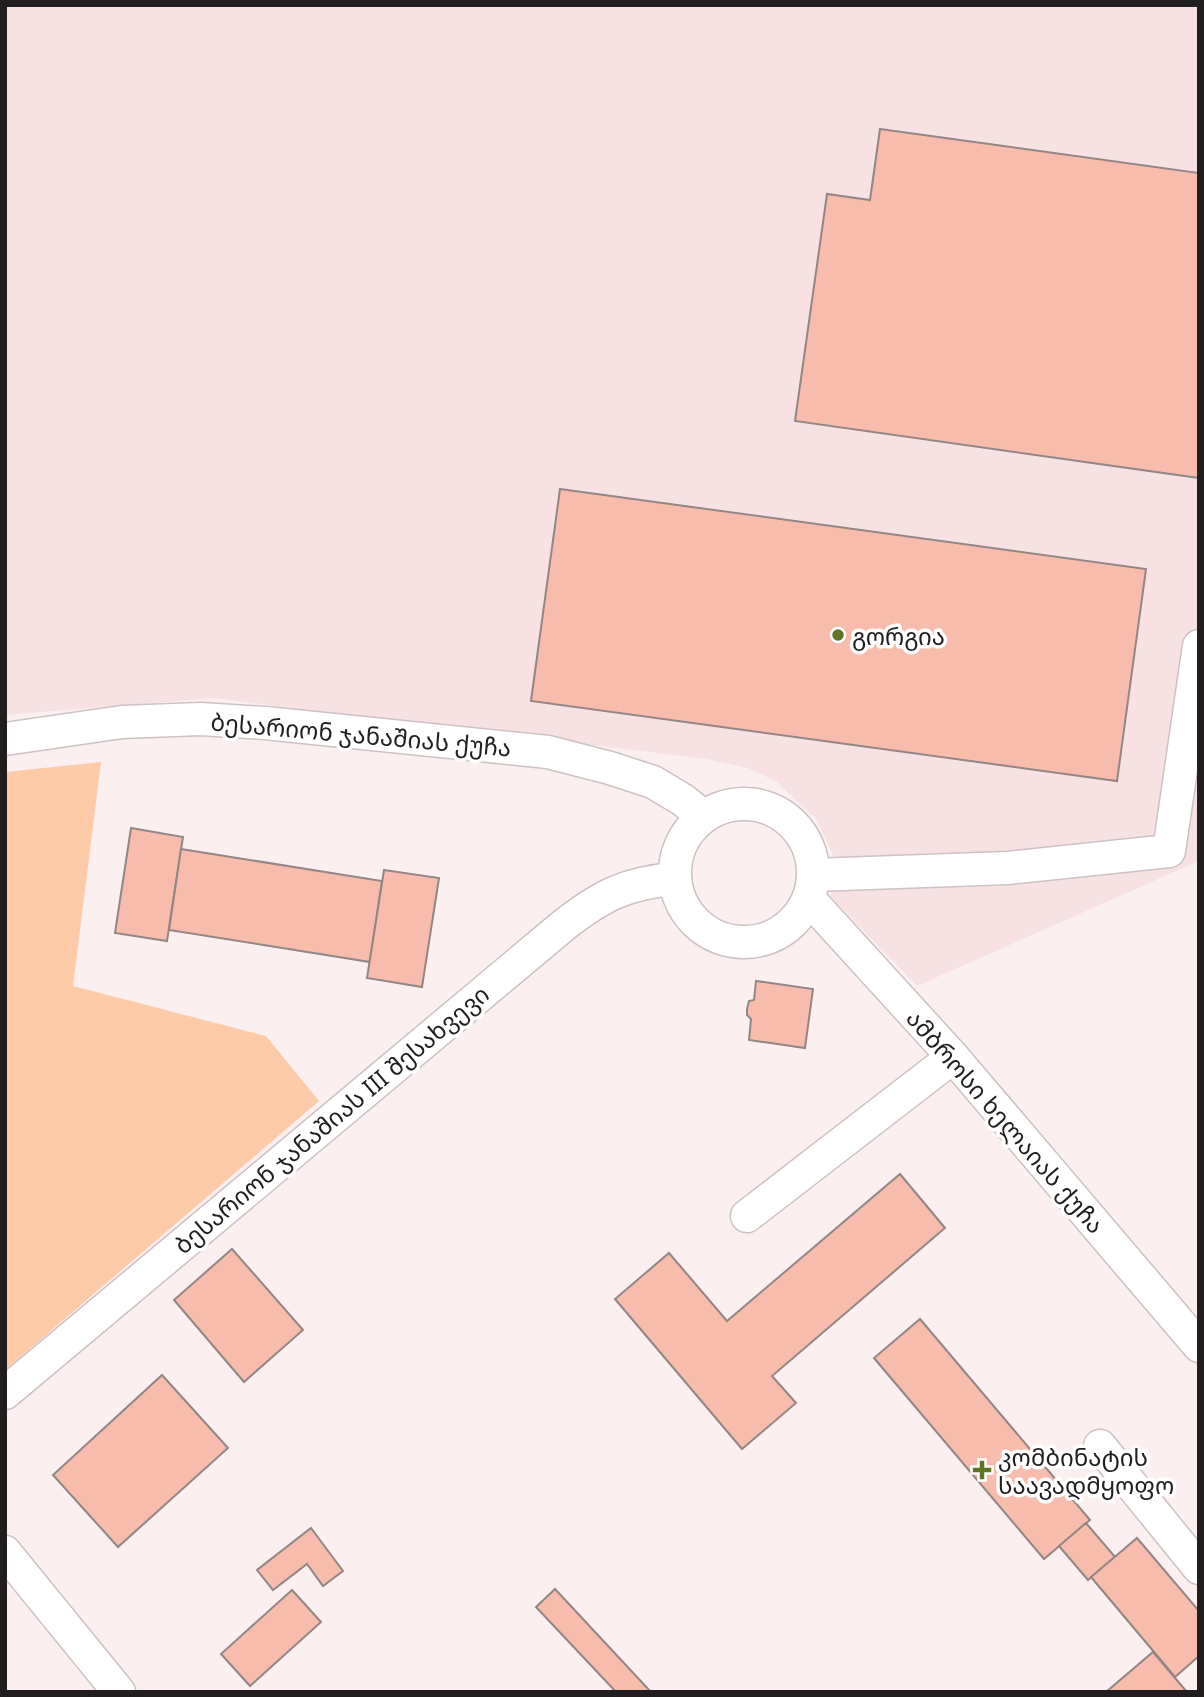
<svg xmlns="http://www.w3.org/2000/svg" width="1204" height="1697" font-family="Georgia,'Noto Sans Georgian',serif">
	<rect width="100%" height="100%" fill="#fceff0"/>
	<!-- built -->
	<polygon fill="#f7e1e3" points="5,5 1199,5 1199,861 917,986 831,897 834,858 817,820 777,782 748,768 706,759 212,698 5,715"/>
	<!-- green -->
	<polygon fill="#fdcba8" points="101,762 73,986 266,1036 319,1101 5,1370 5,772"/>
	<!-- building -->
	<g fill="#f8bcad" stroke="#928784" stroke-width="2">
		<polygon points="880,129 1199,173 1199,478 795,421 827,194 870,200"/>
		<polygon points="560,489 1146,569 1117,781 531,701"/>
		<polygon points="131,828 183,837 167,941 115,933"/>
		<polygon points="181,849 382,881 370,962 169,930"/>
		<polygon points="384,870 439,878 422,987 367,978"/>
		<polygon points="756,981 813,989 805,1048 749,1040 751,1019 747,1015 747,1009 749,1001 754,1000"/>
		<polygon points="900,1174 945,1228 772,1376 796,1403 742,1449 615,1299 669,1253 727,1321"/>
		<polygon points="232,1249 303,1330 244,1382 174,1300"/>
		<polygon points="920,1319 1090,1520 1044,1559 874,1358"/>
		<polygon points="162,1375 228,1448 118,1547 53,1475"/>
		<polygon points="1086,1523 1115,1557 1088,1580 1059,1546"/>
		<polygon points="311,1528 343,1571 323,1586 307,1564 273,1590 257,1570"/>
		<polygon points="1137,1538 1199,1611 1199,1656 1175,1677 1091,1577"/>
		<polygon points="555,1589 651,1692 616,1692 536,1607"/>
		<polygon points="292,1590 321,1622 250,1686 221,1654"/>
		<polygon points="1153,1652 1187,1692 1106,1692"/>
	</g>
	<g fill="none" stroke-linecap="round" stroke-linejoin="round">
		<!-- minor casing -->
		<g stroke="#cdc1c2" stroke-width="35">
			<g id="minor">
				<polyline points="5,739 122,722 201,719 265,723 548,752 610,768 653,782 683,800 703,816"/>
				<circle cx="744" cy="873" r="69"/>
				<polyline points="814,875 1008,868 1169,851 1199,646"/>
				<polyline points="809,899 953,1057 1199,1346"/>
				<polyline points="747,1216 953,1057"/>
				<path d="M5,1393L564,925C601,896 626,883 674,879"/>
				<polyline points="1100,1446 1199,1568"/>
				<polyline points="5,1552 119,1692"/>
			</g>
		</g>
		<!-- minor -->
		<use href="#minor" stroke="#fff" stroke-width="32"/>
	</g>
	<!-- markers -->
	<g fill="#5f7424" stroke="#fff" stroke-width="2.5">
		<circle cx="838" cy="635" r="7"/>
		<path d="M978.5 1459.5h7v7h7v7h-7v7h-7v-7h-7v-7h7z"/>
	</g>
	<g text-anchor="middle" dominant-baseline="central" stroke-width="7" stroke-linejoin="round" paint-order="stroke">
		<!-- poi labels -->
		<g font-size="24" fill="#221d1e" stroke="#fff" text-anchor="start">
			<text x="852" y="635">გორგია</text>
			<text x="998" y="1456">კომბინატის<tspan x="998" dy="28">საავადმყოფო</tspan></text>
		</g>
		<!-- street labels -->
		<g font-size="24" fill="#221d1e" stroke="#fff">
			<text transform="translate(361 734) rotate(5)">ბესარიონ ჯანაშიას ქუჩა</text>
			<text transform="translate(331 1119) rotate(-40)">ბესარიონ ჯანაშიას III შესახვევი</text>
			<text transform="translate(1006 1121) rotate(49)">ამბროსი ხელაიას ქუჩა</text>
		</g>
	</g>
	<!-- border -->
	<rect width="1204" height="1697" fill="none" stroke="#221d1e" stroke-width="14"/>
</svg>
